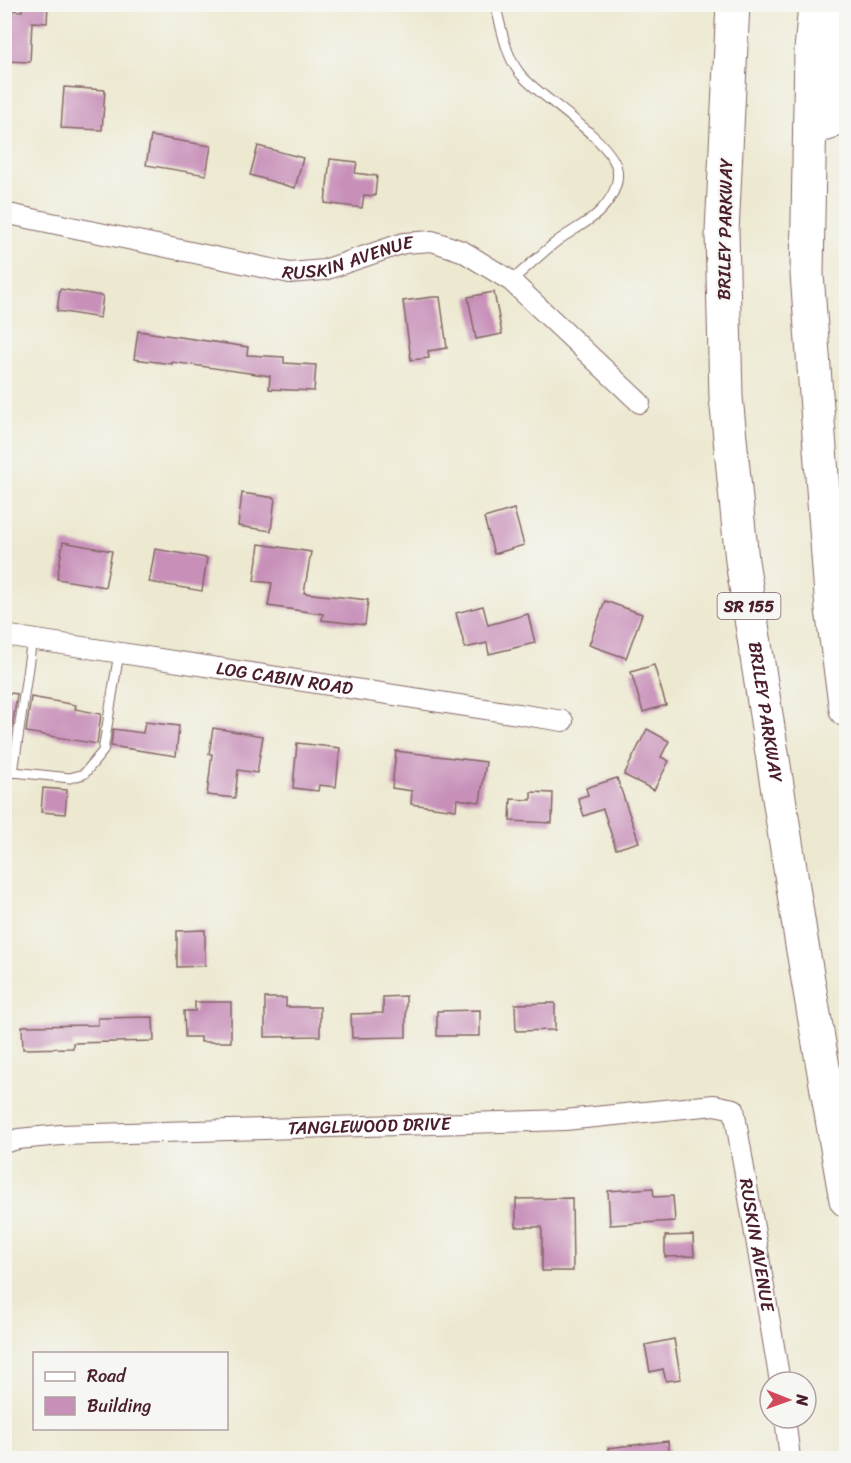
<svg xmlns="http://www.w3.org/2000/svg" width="851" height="1463" font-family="Sriracha,sans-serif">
	<rect width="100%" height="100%" fill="#f6f6f2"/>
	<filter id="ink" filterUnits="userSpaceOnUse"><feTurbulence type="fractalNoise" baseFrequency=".0167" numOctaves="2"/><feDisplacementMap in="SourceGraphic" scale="12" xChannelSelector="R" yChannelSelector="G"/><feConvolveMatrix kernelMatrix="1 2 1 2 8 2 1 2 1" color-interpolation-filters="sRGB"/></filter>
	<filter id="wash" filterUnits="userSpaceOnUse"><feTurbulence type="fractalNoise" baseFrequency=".008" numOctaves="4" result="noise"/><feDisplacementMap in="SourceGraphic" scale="24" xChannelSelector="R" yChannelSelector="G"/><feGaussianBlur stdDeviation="1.35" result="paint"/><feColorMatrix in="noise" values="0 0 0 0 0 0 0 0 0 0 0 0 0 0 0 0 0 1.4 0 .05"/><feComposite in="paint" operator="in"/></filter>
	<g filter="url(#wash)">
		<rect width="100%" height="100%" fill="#ede9d1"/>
		<g id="blocks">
			<!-- building -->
			<g fill="#c890b9">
				<polygon points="22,4 48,4 47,23 32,22 30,62 4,61 4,10 22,11"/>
				<polygon points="64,87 105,90 102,130 61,128"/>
				<polygon points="151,136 211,146 206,175 146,165"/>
				<polygon points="258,146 303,158 295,188 250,175"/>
				<polygon points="330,159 357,162 355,173 377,176 375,196 364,195 362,208 325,203"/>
				<polygon points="60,289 103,296 100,318 57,311"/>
				<polygon points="494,292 502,334 476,339 468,297"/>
				<polygon points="433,297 440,297 447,348 428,351 429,358 411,360 403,301"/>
				<polygon points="138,331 248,347 247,355 284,357 284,363 316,365 314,391 269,389 270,376 172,362 172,364 134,359"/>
				<polygon points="242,493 275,498 271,531 238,526"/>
				<polygon points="514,509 524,545 494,554 484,518"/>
				<polygon points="63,542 112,551 105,587 57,579"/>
				<polygon points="259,544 311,552 304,593 368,600 365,625 322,620 323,614 268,606 272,583 254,581"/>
				<polygon points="155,549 207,558 202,591 149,582"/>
				<polygon points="605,601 642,614 626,658 589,645"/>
				<polygon points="483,606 488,625 528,614 535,643 489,654 487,643 465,648 456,613"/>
				<polygon points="654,665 666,705 643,712 631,672"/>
				<polygon points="4,692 17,694 12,729 4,728"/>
				<polygon points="31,697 76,705 75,709 101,714 97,744 26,732"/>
				<polygon points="145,722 179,726 176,756 111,746 113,729 143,733"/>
				<polygon points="213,728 263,736 257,773 238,770 235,798 207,795 212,754 209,754"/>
				<polygon points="647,729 669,741 661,757 669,761 654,790 624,775"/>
				<polygon points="297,743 340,748 336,787 319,785 318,791 293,788"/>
				<polygon points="396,751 486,762 480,802 457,799 456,810 411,804 412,791 392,788"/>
				<polygon points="617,778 639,842 616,849 603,809 584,816 578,798 588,795 586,788"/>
				<polygon points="43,788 67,790 65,814 41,812"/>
				<polygon points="531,792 553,793 552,823 510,821 511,799 531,800"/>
				<polygon points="205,930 205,966 177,967 177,931"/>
				<polygon points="406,996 406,1037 352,1038 351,1014 383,1013 383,997"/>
				<polygon points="265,998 286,998 286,1007 320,1007 320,1036 265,1037"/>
				<polygon points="195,1002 231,1002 231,1042 201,1042 201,1037 185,1037 184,1011 195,1011"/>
				<polygon points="555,1003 555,1030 516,1031 515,1004"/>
				<polygon points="480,1010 480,1036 437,1036 437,1011"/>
				<polygon points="153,1017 154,1041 73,1043 73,1048 23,1049 22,1026 98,1025 98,1018"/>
				<polygon points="653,1188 654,1197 673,1196 675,1221 610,1225 608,1191"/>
				<polygon points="572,1198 573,1271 542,1271 542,1227 516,1227 516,1199"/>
				<polygon points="693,1235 694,1256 665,1257 665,1236"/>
				<polygon points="674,1339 681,1379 666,1381 663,1369 650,1372 645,1345"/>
				<polygon points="668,1441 670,1458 608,1458 608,1448"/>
			</g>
		</g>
	</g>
	<g filter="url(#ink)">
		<use href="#blocks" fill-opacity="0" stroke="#836665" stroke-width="1.5"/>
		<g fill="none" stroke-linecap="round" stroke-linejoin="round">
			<!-- service casing -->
			<g stroke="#836665" stroke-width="11">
				<g id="service">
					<path d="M495,4C502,28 505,58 523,77C543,99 611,140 617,169C620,185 611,199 601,210C589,223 570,231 556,242C541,254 526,268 511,281"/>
					<polyline points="4,771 70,778 84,774 103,751 119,653"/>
					<polyline points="13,773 32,639"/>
				</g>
			</g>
			<!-- minor casing -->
			<g stroke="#836665" stroke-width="22">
				<g id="minor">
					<path id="s1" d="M4,213L290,273L324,270L404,243L432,241L462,251L511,281L640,403"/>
					<path id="s2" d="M4,635L563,721"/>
					<path id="s3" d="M4,1143L18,1139L61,1135L565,1120L714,1105L734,1109L780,1382"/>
					<polyline points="785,1418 790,1458"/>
				</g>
			</g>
			<!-- motorway casing -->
			<g stroke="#836665" stroke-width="35">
				<g id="motorway">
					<path id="s4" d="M733,4L722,232L726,397L742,561L802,945L846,1200"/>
					<polyline points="815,4 811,51 807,274 832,609 846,710"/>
					<polyline points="827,124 843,4"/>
				</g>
			</g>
			<!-- service -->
			<use href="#service" stroke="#fff" stroke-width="9"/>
			<!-- minor -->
			<use href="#minor" stroke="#fff" stroke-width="20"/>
			<!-- motorway -->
			<use href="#motorway" stroke="#fff" stroke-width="33"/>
		</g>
	</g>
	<g text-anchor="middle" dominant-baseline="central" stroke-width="4.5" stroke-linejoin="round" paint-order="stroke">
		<!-- shield labels -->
		<rect fill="#f6f6f2" stroke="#7e6067" stroke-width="1.5" x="717.5" y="593" width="63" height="26" rx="4.5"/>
		<g font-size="16" font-weight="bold" fill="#4a1f2b">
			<text x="749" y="606">SR 155</text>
		</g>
		<!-- street labels -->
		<g font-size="18" fill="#4a1f2b" stroke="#f6f6f2">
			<text transform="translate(725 229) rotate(-89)">BRILEY PARKWAY</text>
			<text stroke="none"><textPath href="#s1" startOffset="352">RUSKIN AVENUE</textPath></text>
			<text stroke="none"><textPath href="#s2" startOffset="284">LOG CABIN ROAD</textPath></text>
			<text stroke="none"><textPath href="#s4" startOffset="711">BRILEY PARKWAY</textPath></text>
			<text stroke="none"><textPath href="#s3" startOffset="366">TANGLEWOOD DRIVE</textPath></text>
			<text stroke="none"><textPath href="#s3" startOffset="870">RUSKIN AVENUE</textPath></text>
		</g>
	</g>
	<!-- margin -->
	<rect width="851" height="1463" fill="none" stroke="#f6f6f2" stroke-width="24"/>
	<!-- legend -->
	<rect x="33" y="1352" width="195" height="78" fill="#f6f6f2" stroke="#b1a0a2" stroke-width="1.5"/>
	<rect x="45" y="1372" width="30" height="9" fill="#ffffff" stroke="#b1a0a2" stroke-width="1.5"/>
	<text x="87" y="1382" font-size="18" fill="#4a1f2b">Road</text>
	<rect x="45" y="1397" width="30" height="18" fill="#c890b9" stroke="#b1a0a2" stroke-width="1.5"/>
	<text x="87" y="1412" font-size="18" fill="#4a1f2b">Building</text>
	<!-- north arrow -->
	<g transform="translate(788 1400) rotate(91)"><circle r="28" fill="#f6f6f2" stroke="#b1a0a2" stroke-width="1.5"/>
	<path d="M0-4.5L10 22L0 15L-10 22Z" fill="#d1495b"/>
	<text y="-9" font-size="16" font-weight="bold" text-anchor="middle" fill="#4a1f2b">N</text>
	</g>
</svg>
